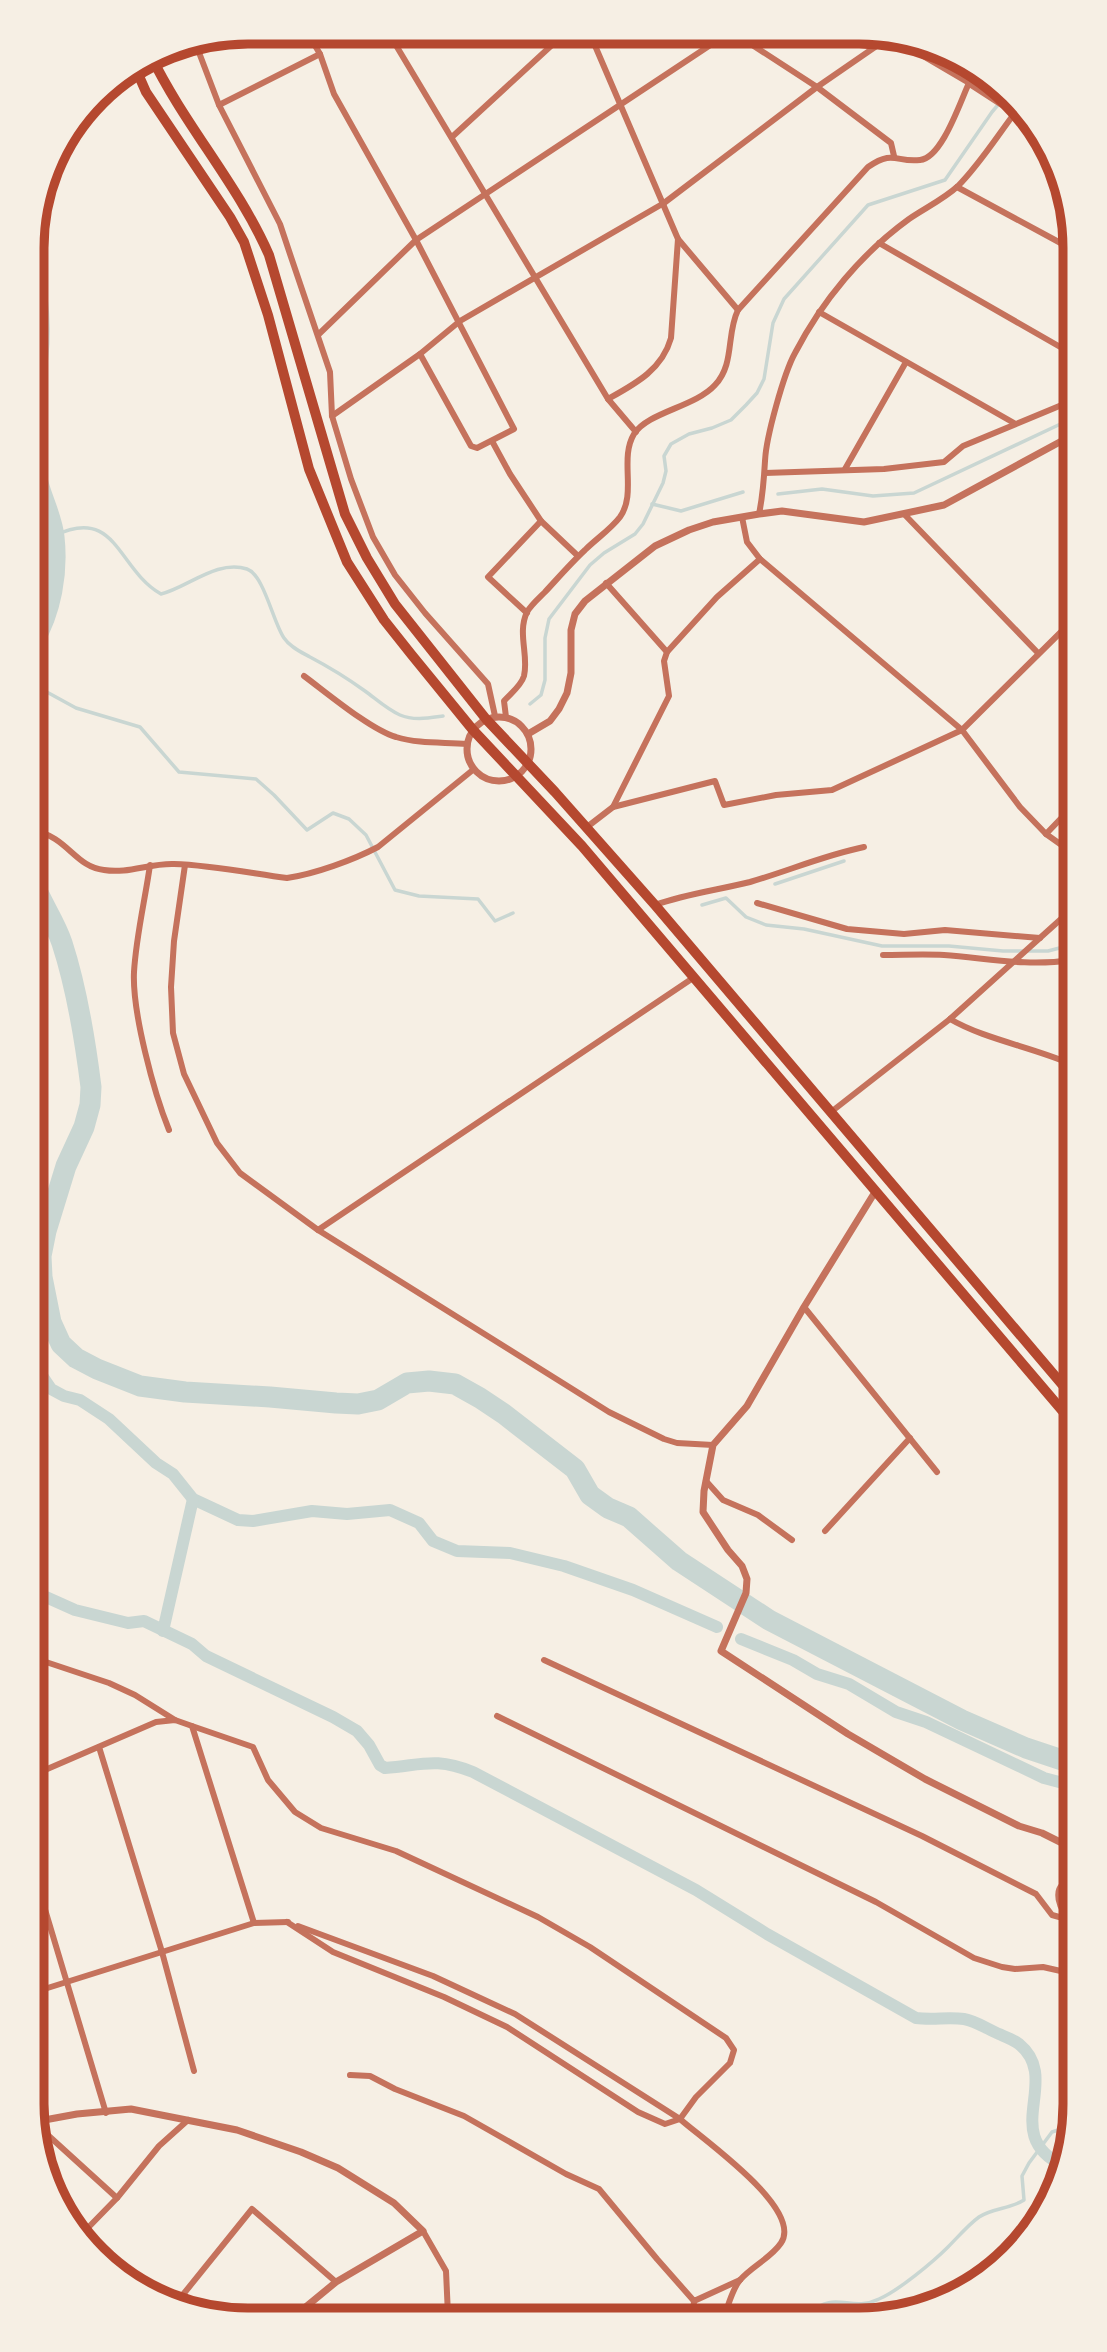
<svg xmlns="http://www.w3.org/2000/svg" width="1107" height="2352" font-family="Signika,sans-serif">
	<rect width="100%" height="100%" fill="#f6efe4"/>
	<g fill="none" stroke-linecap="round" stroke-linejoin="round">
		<!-- stream -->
		<g stroke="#c9d6d2" stroke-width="3.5">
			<polyline points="778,494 822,489 873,496 914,493 1069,420"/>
			<polyline points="652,504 681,511 743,492"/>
			<path d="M54,536C117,505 117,569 161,594C187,588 217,559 247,569C264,575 273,622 284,638C290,647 301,652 310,657C329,667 347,678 365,691C376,699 388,710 400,715C414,721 429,718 443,716"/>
			<polyline points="34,685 76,708 140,727 179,772 256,779 274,795 307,830 333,813 349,819 366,835 395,890 419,896 478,899 495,921 513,913"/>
			<polyline points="530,704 541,695 545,680 545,638 549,619 590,565 604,553 635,534 643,524 663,483 666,471 664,456 671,444 689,434 712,428 731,420 746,405 757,393 764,379 773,323 784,299 868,205 945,180 992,112 1008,93"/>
			<polyline points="775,884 844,861"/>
			<polyline points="702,905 726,898 746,917 766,925 804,929 882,946 949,946 1003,951 1048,951 1071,945"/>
			<path d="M809,2314C835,2289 850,2313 879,2299C898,2291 933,2262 948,2247C958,2237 968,2225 979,2217C992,2208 1010,2209 1024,2200L1022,2176L1029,2163L1052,2132L1074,2125"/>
		</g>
		<!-- canal -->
		<g stroke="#c9d6d2" stroke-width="12">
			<polyline points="36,1367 51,1389 64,1396 80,1400 109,1419 156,1463 173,1474 193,1499 238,1520 253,1521 312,1511 347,1514 390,1510 419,1523 433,1541 457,1551 510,1553 564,1566 633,1590 717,1627"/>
			<path d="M37,1593L75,1610L128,1623L144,1621L192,1644L206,1656L333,1717L357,1731L369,1745L380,1765L385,1768C424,1765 434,1757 473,1772L696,1890L767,1934L916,2018C932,2020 949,2017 964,2019C976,2021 989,2030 999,2034C1006,2037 1014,2040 1019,2044C1063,2080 998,2135 1064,2166"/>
			<polyline points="163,1631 193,1499"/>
			<polyline points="741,1639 793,1660 817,1674 849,1684 896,1712 926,1722 1044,1778 1074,1786"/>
		</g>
		<!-- river -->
		<g stroke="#c9d6d2" stroke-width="21">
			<path d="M32,269C41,308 42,347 33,386"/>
			<path d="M33,430C37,446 33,463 37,479C41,498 52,517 54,537C58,573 51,611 33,642"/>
			<path d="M34,884C42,904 55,922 62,943C77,989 85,1039 91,1087L90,1105L84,1127L66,1166L46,1231L41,1256L42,1277L51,1322L61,1344L76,1358L97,1369L140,1386L185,1392L270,1397L336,1403L358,1404L378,1400L407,1383L429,1381L455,1384L480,1398L504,1414L575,1469L590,1495L608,1508L629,1517L679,1561L769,1620L962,1720L1026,1748L1074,1764"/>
		</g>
		<!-- minor -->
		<g stroke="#c5725c" stroke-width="6">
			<polyline points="307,32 320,54 334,94 416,240 514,429 477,448 471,446 420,354"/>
			<polyline points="388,32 608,399 636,432"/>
			<polyline points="590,34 678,239 738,310"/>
			<polyline points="737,35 817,87 891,143 894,156"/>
			<polyline points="195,42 219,105 280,224 290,254 330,372 332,416 351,479 373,537 395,575 425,613 488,684 495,716"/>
			<polyline points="219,105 320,54"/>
			<polyline points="452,137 565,33"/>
			<polyline points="957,187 1068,247"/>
			<polyline points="879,243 1069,352"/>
			<polyline points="819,312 1014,423"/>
			<polyline points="319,334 416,240 727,34"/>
			<path d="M608,399C635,384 662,370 671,338L678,239"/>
			<polyline points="332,416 420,354 460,321 664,203 817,87 891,36"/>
			<polyline points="492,441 510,474 541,521 578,556"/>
			<polyline points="845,469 906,362"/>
			<polyline points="765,473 884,469 944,462 963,446 1069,402"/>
			<path d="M759,514C763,495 764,479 765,461C766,437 784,373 795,353C822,301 862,253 909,219C925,208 944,199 958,186C979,165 996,138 1014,114"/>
			<polyline points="905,515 1038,653"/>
			<polyline points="742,517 747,542 760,559 962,730 1020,807 1046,834 1070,851"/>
			<polyline points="606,583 667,652"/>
			<polyline points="527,613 488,577 541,521"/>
			<path d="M304,676C327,693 371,730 396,737C419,744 443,742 467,744"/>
			<path d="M506,717L504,701C511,693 521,686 524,676C529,656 517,633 527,612C531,605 539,598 545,592C558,578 571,563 585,550C596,539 611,529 620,517C637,493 619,459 634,434C648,412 695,407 715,385C735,364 726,334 738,310L868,167C894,149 896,163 920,160C942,158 960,102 969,83L889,36"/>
			<polyline points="613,807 715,781 724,805 776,795 832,790 962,730 1070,623"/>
			<polyline points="587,827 613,807 669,696 664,661 667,652 717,597 760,559"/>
			<path d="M34,831C67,836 75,867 104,870C128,874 150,863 174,864C211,865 250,873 287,878C315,874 353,860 378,847L474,769"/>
			<polyline points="1046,834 1070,809"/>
			<path d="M150,865C145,900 136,937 134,972C132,1012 154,1093 169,1130"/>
			<polyline points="185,865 174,941 171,987 173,1033 184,1074 217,1143 240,1173 318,1230 609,1412 664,1439 677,1443 713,1445"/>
			<polyline points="757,903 847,929 904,934 945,930 1040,938"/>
			<path d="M655,905C686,894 718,890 750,882C788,871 825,855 864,847"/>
			<path d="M883,955C903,955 924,954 944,955C987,958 1027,967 1071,960"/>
			<path d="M950,1019C984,1039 1032,1047 1071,1064"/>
			<polyline points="831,1112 950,1019 1071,910"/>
			<polyline points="318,1230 693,978"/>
			<polyline points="804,1307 937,1472"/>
			<polyline points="706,1481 723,1500 758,1515 792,1540"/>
			<polyline points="825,1531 910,1438"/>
			<polyline points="37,1659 109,1683 135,1695 175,1720"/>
			<polyline points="544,1660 922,1836 1036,1894 1052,1915 1070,1920"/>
			<polyline points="497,1716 876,1902 974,1958 1002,1967 1015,1969 1043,1967 1074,1974"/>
			<polyline points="192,1726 253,1747 268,1780 295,1812 321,1828 396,1851 538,1917 590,1947 726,2038 734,2050 730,2063 696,2097 680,2119 665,2124 638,2112 507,2027 444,1997 333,1952 287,1922"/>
			<polyline points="99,1747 162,1952 194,2071"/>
			<polyline points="38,1773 156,1722 175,1720 192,1726 254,1923"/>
			<path d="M1074,1879C1047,1886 1060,1911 1074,1925"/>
			<polyline points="38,1886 106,2113"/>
			<path d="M298,1926L433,1976L515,2014L680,2119C702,2139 804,2209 781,2243C771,2258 752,2266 740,2280C733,2288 729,2303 725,2314"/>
			<polyline points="38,1991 254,1923 288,1922"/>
			<polyline points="350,2075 370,2076 395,2089 464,2116 566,2174 599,2189 657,2259 694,2301 740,2280"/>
			<polyline points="39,2127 117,2198"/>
			<polyline points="423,2231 446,2271 448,2315"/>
			<polyline points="79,2237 117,2198 159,2146 188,2120"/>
			<polyline points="959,2292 1030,2237"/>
			<polyline points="177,2302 252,2209 336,2282"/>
			<polyline points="693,2314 694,2301"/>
		</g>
		<!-- tertiary -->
		<g stroke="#c5725c" stroke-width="7">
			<polyline points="975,72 969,83 1035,126"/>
			<circle cx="499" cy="749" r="32"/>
			<polyline points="528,734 550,721 559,709 567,693 571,673 571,630 575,614 585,601 655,546 689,530 713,522 759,514 782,511 864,522 944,505 1069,437"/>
			<polyline points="875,1192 804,1307 747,1406 713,1445 704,1491 703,1512 728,1550 742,1566 747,1579 746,1593 721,1651 848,1734 925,1779 1019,1826 1042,1833 1074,1849"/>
			<polyline points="39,2121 77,2114 131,2109 237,2130 301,2152 338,2168 394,2203 423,2231 336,2282 302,2310 298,2316"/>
		</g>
		<!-- trunk -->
		<g stroke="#b5482f" stroke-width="10">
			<path d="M151,56C185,126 238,184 269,255L345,514L367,558L395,604L486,719L555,792L655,905L1072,1396"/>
			<polyline points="135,67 146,92 230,217 244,242 268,315 309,469 347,562 384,620 411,654 473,730 582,846 1072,1422"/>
		</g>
	</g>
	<!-- crop -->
	<path d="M0 0H1107V2352H0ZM248 44H859A204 204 0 0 1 1063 248V2104A204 204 0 0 1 859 2308H248A204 204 0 0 1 44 2104V248A204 204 0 0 1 248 44Z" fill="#f6efe4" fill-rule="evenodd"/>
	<path fill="none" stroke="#b5482f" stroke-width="9" d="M248 44H859A204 204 0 0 1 1063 248V2104A204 204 0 0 1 859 2308H248A204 204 0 0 1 44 2104V248A204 204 0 0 1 248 44Z"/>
</svg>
